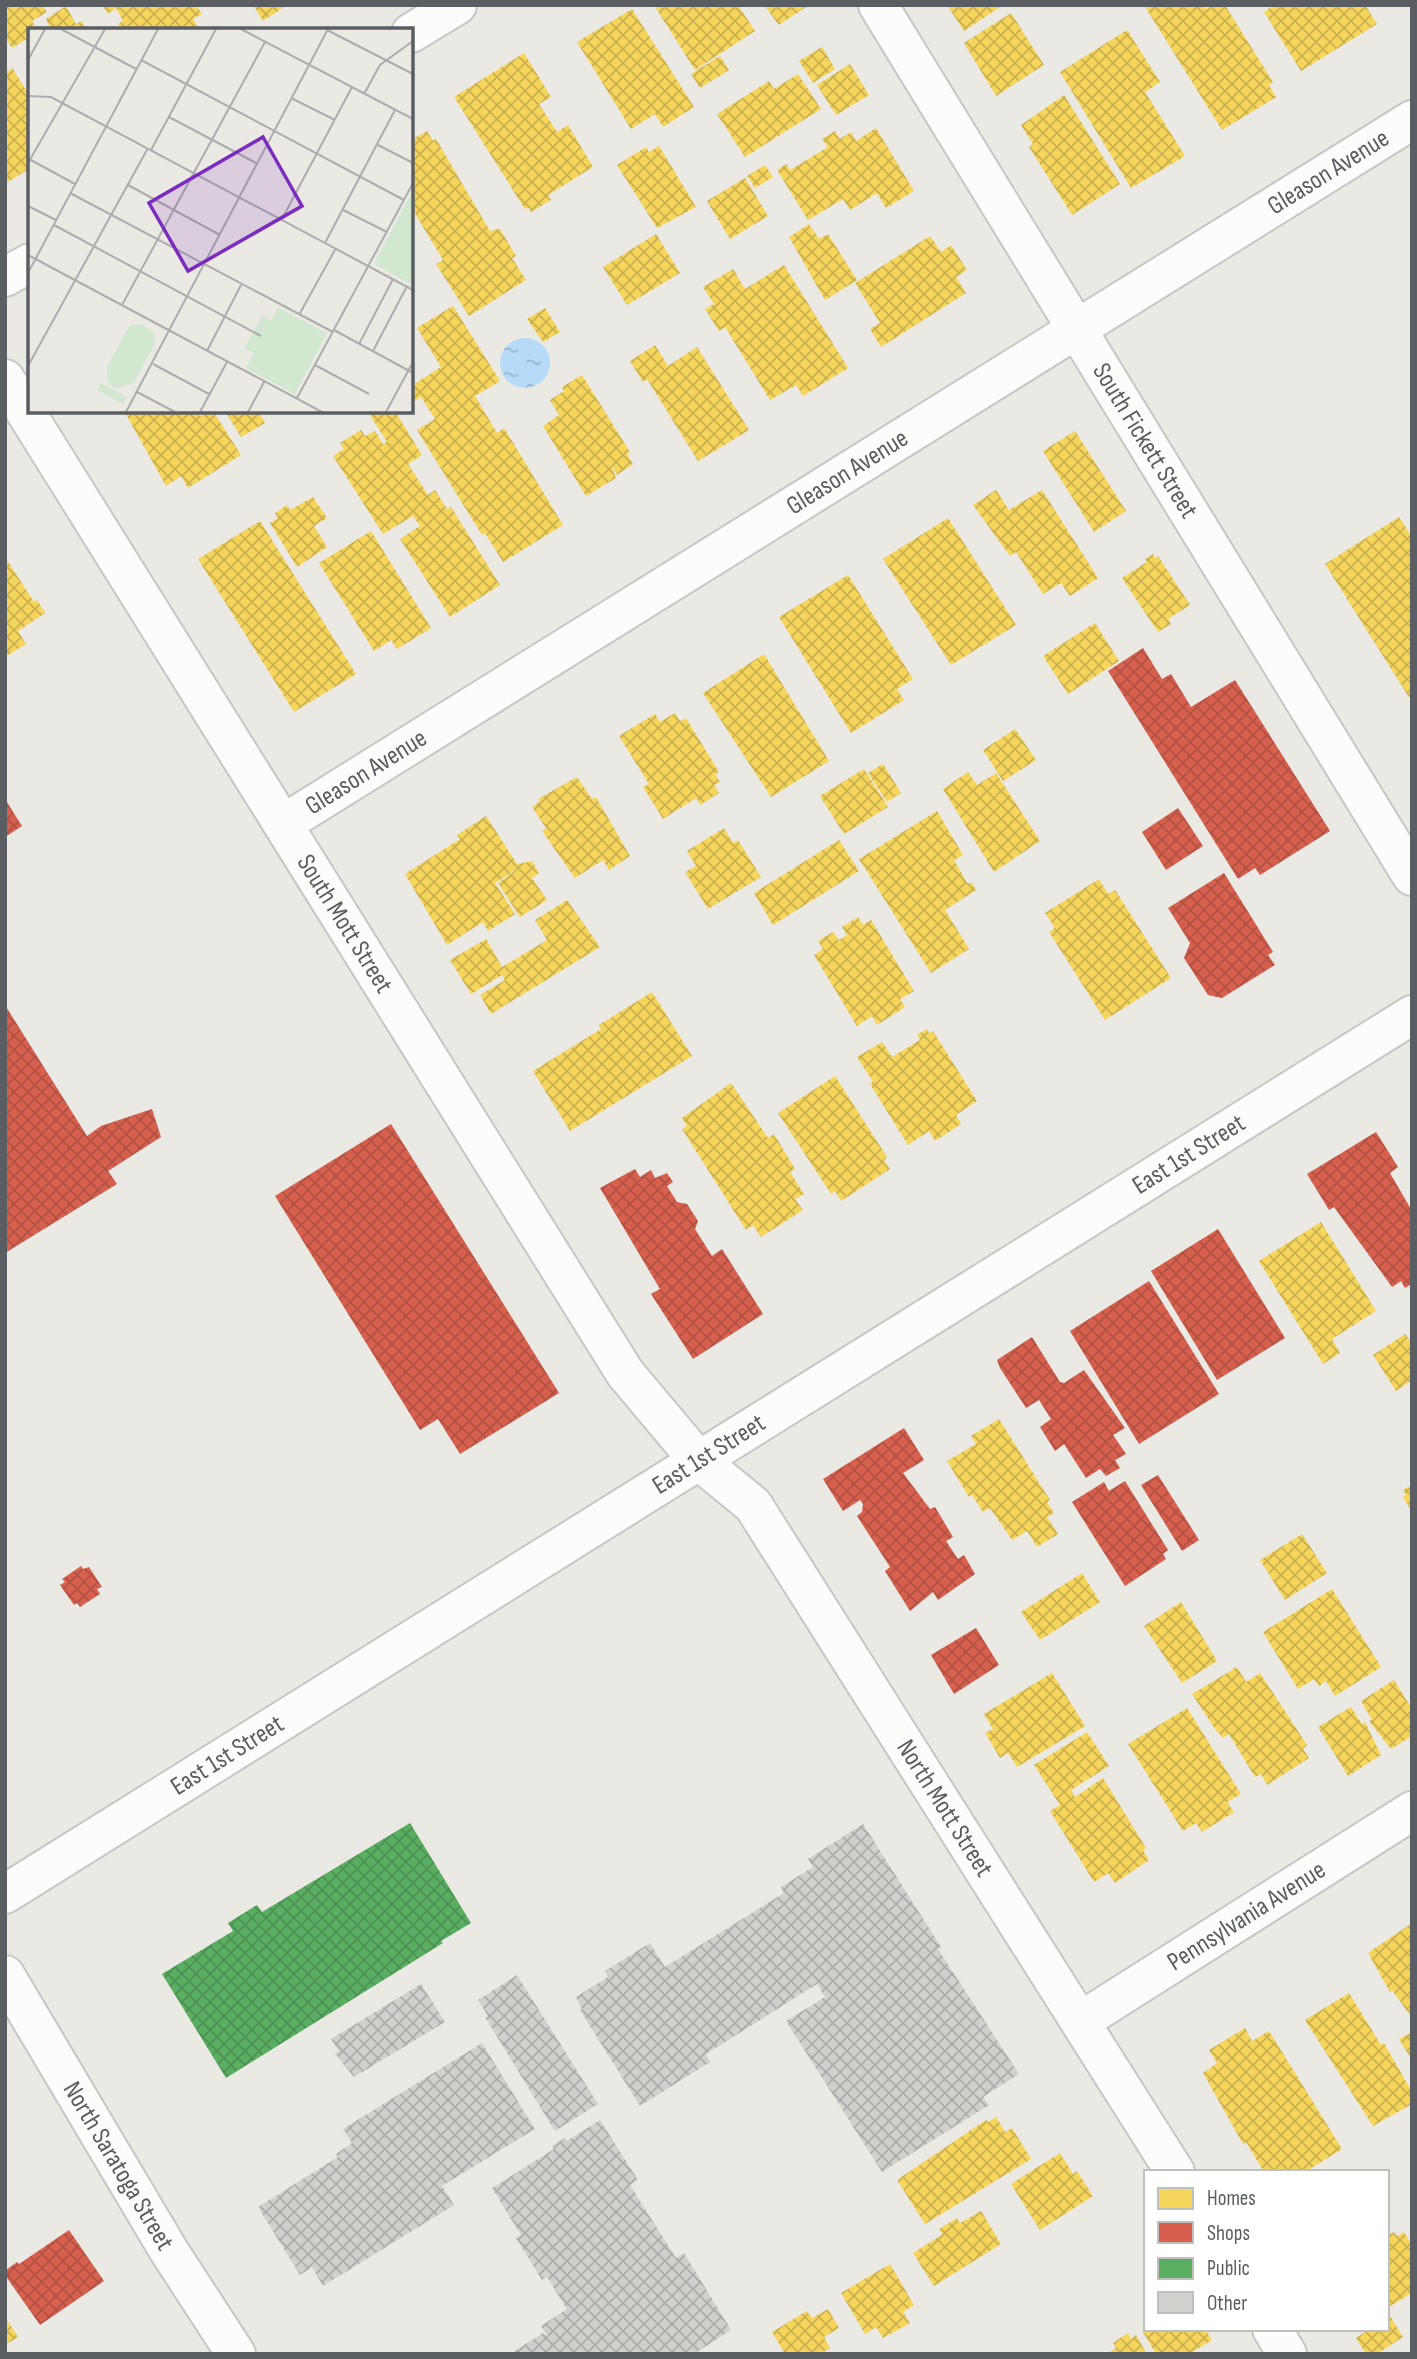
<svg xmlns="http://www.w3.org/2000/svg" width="1417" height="2359" font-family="'Sofia Sans Condensed',sans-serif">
	<defs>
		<pattern id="water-ripples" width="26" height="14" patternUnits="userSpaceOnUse" patternTransform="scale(1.75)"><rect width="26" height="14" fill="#b6daf7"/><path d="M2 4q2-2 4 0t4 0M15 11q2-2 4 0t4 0" fill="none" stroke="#97b4cc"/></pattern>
		<pattern id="homes-cross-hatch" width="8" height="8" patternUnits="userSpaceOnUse" patternTransform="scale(1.75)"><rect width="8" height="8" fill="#f6d55c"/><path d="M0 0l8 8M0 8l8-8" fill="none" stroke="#cab050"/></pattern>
		<pattern id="shops-cross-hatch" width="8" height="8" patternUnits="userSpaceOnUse" patternTransform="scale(1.75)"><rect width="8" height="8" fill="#d6604d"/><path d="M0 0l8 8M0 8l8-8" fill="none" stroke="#b15244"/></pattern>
		<pattern id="public-cross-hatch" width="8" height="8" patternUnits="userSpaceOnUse" patternTransform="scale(1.75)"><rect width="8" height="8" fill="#5aae61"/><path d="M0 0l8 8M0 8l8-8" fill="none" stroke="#4d9154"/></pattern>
		<pattern id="building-cross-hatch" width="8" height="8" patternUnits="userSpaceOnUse" patternTransform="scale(1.75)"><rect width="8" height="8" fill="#d1d0cd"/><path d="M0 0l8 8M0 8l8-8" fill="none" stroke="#adacaa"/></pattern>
	</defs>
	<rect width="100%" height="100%" fill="#eae9e4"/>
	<!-- water -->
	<circle fill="url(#water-ripples)" cx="525" cy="363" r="25"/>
	<!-- homes -->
	<g fill="url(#homes-cross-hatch)">
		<polygon points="5,5 42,5 47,12 32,21 37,30 30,30 30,37 12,48 5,37"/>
		<polygon points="102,5 196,5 202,14 193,19 198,27 194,30 122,30 118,24 123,21 116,8 108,14"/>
		<polygon points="253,5 287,5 263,21"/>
		<polygon points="654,5 738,5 755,31 695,70"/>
		<polygon points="764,5 809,5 779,25"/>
		<polygon points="947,5 1003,5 964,31"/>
		<polygon points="1144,5 1205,5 1207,9 1213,5 1225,5 1273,82 1269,85 1276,97 1222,130"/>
		<polygon points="1274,5 1365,5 1377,24 1301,71 1264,12"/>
		<polygon points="66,6 76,24 82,21 87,30 51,30 46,19"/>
		<polygon points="632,9 694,107 663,127 655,114 631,129 577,42"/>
		<polygon points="1011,13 1044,65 996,96 964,43"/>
		<polygon points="1127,30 1160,82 1145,92 1185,156 1131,188 1060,72"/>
		<polygon points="822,47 835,69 813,83 799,61"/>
		<polygon points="524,53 551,97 539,104 557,132 568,125 593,167 548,195 551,200 531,212 529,208 525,209 454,97"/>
		<polygon points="720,56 729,70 700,88 691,74"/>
		<polygon points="850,64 869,95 836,115 817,85"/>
		<polygon points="5,67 8,71 12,68 30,96 30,168 5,184"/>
		<polygon points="798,74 821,109 745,157 717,114 769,81 774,89"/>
		<polygon points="1064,95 1120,184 1072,215 1029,147 1033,144 1021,125"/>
		<polygon points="876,128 914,191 886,208 877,193 850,210 843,199 808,220 777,170 786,164 790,170 828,147 822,139 835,131 840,139 851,132 856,141"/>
		<polygon points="427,131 433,141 436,139 490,231 500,229 516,256 512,258 526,280 469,316 436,264 443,260 411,207 411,140"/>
		<polygon points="659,146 696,207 657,228 617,165 646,147 649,152"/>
		<polygon points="765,165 773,177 755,188 747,176"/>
		<polygon points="745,178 768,216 730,239 707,201"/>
		<polygon points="809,224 819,239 828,234 857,280 825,300 789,237"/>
		<polygon points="656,234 680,273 627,305 603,267"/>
		<polygon points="930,236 941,252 951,245 967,270 956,277 966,293 881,347 870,329 880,323 855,283"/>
		<polygon points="784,265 848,368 803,396 796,385 770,400 725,327 719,331 705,309 714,304 703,287 733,269 745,289"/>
		<polygon points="453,306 500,381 475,396 497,433 504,428 563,525 503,562 485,533 482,535 417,430 435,419 421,397 411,403 411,386 441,367 417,328"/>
		<polygon points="545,308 560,332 543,342 527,319"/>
		<polygon points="655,345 668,366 697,347 749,430 698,461 647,379 643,382 630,361"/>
		<polygon points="582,375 630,452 627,454 633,464 617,475 611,464 616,478 586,496 543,426 559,415 550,400 564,391 562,387"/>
		<polygon points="124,411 197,411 200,416 213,411 241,455 188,488 181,476 166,486"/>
		<polygon points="225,411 258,411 265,423 241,437"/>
		<polygon points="376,411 395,411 422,455 408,464 428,495 435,490 447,509 451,507 500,585 450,617 400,539 420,526 413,516 383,534 333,456 344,449 340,443 361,430 365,436 375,431 383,444 387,442 370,415"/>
		<polygon points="1075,431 1126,511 1094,532 1043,451"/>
		<polygon points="996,490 1009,510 1042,490 1098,578 1070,596 1061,583 1043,594 1016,552 1010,556 973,505"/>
		<polygon points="313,497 327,518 314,526 327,547 297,567 270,523 278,518 275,513 287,505 290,510"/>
		<polygon points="1399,517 1412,537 1412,702 1325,564"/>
		<polygon points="948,518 1016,625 951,665 883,559"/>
		<polygon points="260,521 356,674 294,712 198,559"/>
		<polygon points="371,531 431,628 397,649 391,640 374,651 319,563"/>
		<polygon points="1153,554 1155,558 1158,556 1190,605 1168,619 1171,624 1158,632 1122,578 1147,562 1145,559"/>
		<polygon points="5,557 34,602 37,600 45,613 18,631 26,644 5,657"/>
		<polygon points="848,575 913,679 897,689 904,700 851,733 779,617"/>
		<polygon points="1095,623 1119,661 1068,694 1043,656"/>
		<polygon points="764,654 829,761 771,797 703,693"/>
		<polygon points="675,713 680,721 686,718 719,772 715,774 720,782 714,785 719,793 700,805 696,798 663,819 643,787 649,784 619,736 655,714 660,722"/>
		<polygon points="1015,729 1036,760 1003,781 983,750"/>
		<polygon points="883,764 901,793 887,802 868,773"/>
		<polygon points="864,769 888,807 844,834 820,796"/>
		<polygon points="968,772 977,785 996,773 1040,841 994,872 943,789"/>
		<polygon points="577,777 592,799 596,797 630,856 609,870 603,860 575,878 542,831 546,828 532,807 540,801 538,799"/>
		<polygon points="937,811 963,855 954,860 967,883 972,883 976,890 945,910 969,949 931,973 859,859"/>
		<polygon points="486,816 517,864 532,861 539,873 532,878 547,900 520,917 498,883 520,867 495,883 515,914 488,931 483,922 447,945 405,874 460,839 457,835"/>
		<polygon points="724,828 733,843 738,840 761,877 708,909 685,872 696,866 687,851"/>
		<polygon points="839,840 859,871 773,925 754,893"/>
		<polygon points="1099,879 1108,894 1115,890 1171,978 1105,1020 1049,932 1055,928 1045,913"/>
		<polygon points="567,900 600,947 491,1014 480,995 505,980 502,975 471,994 450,960 486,939 502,967 547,940 535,920"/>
		<polygon points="858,917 863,925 871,920 914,991 900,999 905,1007 877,1025 872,1016 857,1026 814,955 823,949 818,941 833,932 839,940 847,935 842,927"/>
		<polygon points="652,992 692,1056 570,1131 533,1071 601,1029 599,1025"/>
		<polygon points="927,1029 929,1033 933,1031 977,1101 956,1115 961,1124 935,1141 929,1131 908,1145 870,1084 873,1082 857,1057 882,1042 892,1057 920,1040 917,1035"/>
		<polygon points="835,1076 887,1157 884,1160 890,1169 841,1201 835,1191 831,1194 778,1113"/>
		<polygon points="731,1083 768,1138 774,1134 795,1169 790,1172 804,1194 795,1199 803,1210 761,1237 753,1225 746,1230 682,1129 687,1126 682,1118"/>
		<polygon points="1321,1222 1376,1311 1332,1339 1340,1353 1323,1364 1259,1261"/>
		<polygon points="1405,1334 1412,1344 1412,1380 1396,1391 1373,1355"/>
		<polygon points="999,1419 1050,1500 1047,1502 1054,1513 1047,1517 1058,1534 1037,1547 1027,1531 1012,1540 990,1508 983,1512 972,1495 969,1497 947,1461 976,1444 971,1436"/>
		<polygon points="1412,1485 1412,1512 1403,1497 1406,1495 1403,1490"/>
		<polygon points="1302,1534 1327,1573 1285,1600 1260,1560"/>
		<polygon points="1082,1573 1100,1602 1040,1640 1021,1612"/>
		<polygon points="1332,1589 1381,1667 1335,1696 1326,1681 1319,1686 1314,1679 1298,1689 1263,1632"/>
		<polygon points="1181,1602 1217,1661 1182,1683 1144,1626"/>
		<polygon points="1237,1667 1246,1682 1260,1673 1307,1745 1303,1749 1309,1758 1267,1785 1261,1774 1255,1777 1229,1734 1223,1738 1215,1729 1192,1694"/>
		<polygon points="1052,1673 1085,1726 1017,1767 1008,1753 1000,1758 985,1733 993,1729 984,1714"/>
		<polygon points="1394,1680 1412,1709 1412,1736 1391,1749 1369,1721 1372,1720 1361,1701"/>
		<polygon points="1351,1707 1362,1724 1365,1722 1381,1755 1348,1776 1318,1727"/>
		<polygon points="1187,1708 1241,1794 1227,1802 1234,1812 1202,1832 1196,1823 1183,1831 1128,1744"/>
		<polygon points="1087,1732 1109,1766 1071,1790 1075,1797 1103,1778 1146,1848 1143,1850 1149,1860 1115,1883 1108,1873 1094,1882 1050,1811 1060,1805 1034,1765"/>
		<polygon points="1412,1923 1412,2018 1392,1990 1390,1992 1368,1953"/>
		<polygon points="1349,1993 1381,2045 1384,2043 1412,2092 1412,2104 1373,2126 1305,2020"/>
		<polygon points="1245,2028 1252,2041 1269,2031 1342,2149 1305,2172 1264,2172 1246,2142 1243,2144 1203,2073 1217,2063 1209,2050"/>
		<polygon points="1412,2032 1412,2060 1399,2039"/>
		<polygon points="996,2117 1005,2132 1012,2128 1031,2159 925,2224 897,2180 986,2120 988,2122"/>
		<polygon points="1060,2153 1073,2174 1077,2171 1093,2196 1040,2230 1011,2184"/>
		<polygon points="981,2211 1001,2244 934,2286 913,2253 943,2234 939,2229 957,2218 960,2223"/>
		<polygon points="1394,2232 1397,2236 1404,2232 1412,2245 1412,2293 1387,2308 1387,2236"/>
		<polygon points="890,2264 914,2305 903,2312 910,2323 883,2338 876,2327 865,2334 841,2293"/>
		<polygon points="828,2309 839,2328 824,2337 830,2348 820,2354 785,2354 772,2332 807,2311 812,2318"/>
		<polygon points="1390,2316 1403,2337 1377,2354 1366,2354 1356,2338 1370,2329 1387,2329"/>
		<polygon points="5,2317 18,2337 5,2345"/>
		<polygon points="1147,2329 1205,2329 1212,2340 1189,2354 1156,2354 1143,2332"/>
		<polygon points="1128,2333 1131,2339 1136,2335 1147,2354 1106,2354 1116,2348 1113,2343"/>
	</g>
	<!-- shops -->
	<g fill="url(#shops-cross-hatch)">
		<polygon points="1143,648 1162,679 1171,674 1191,707 1235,680 1330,831 1260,875 1255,868 1238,879 1108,671"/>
		<polygon points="5,799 22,826 5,837"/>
		<polygon points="1178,808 1203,846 1166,870 1142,832"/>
		<polygon points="1224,873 1273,952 1268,955 1275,965 1222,998 1208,995 1184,958 1190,943 1168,908"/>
		<polygon points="5,1005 87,1136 101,1126 152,1109 161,1137 108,1171 117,1184 5,1253"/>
		<polygon points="391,1124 559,1393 460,1454 438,1419 420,1430 275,1196"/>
		<polygon points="1376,1132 1398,1167 1390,1173 1412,1211 1412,1284 1405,1288 1401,1281 1392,1287 1334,1207 1329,1210 1307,1174"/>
		<polygon points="635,1169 640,1177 651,1170 655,1178 667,1173 673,1182 667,1186 677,1202 687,1204 698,1221 695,1229 712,1256 722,1249 763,1314 693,1359 651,1294 660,1289 600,1188"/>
		<polygon points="1218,1229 1285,1338 1217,1380 1151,1271"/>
		<polygon points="1149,1281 1219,1394 1139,1444 1070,1331"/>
		<polygon points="1032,1337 1060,1382 1064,1383 1084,1370 1125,1428 1113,1435 1126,1454 1115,1460 1120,1468 1106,1476 1100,1469 1086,1478 1064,1444 1055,1451 1040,1427 1051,1419 1039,1400 1026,1408 1000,1368 997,1360"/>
		<polygon points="904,1428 924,1460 903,1473 930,1509 935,1507 953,1537 946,1541 958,1559 964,1555 975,1574 938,1600 933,1592 910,1611 885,1571 890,1567 857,1516 862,1512 863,1504 860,1500 843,1511 823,1479"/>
		<polygon points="1158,1475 1199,1540 1182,1551 1141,1485"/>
		<polygon points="1125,1481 1168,1550 1163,1554 1166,1559 1125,1586 1072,1502 1104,1482 1109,1491"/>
		<polygon points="81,1566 83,1569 89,1567 102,1587 97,1589 100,1594 80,1607 77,1603 74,1605 60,1585 65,1582 62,1579"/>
		<polygon points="976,1628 999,1665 954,1694 931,1655"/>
		<polygon points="69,2230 104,2281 40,2325 5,2275 6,2270 17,2262 19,2264"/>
	</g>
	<!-- public -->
	<polygon fill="url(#public-cross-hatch)" points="410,1823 471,1923 441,1941 443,1943 226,2078 162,1974 233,1931 228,1923 257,1905 262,1912"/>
	<!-- building -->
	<g fill="url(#building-cross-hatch)">
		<polygon points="863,1824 941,1947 938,1949 1019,2074 983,2097 989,2105 882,2172 786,2021 825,1997 817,1984 706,2054 710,2062 640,2106 580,2010 582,2009 576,1997 608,1977 605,1971 650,1943 665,1967 784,1893 781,1887 813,1867 808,1859"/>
		<polygon points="517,1975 598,2104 555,2131 485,2017 488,2016 478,2000"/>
		<polygon points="421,1984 445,2022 354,2077 335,2054 339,2051 331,2039"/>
		<polygon points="482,2043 535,2129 442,2186 454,2205 323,2286 312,2267 300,2275 258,2207 338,2157 336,2154 352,2143 343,2129"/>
		<polygon points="600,2120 638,2180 630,2185 676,2258 684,2253 731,2330 694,2354 510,2354 543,2333 548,2337 541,2326 567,2309 547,2277 542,2280 516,2238 521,2235 492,2188 554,2149 552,2146 565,2138 567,2141"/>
	</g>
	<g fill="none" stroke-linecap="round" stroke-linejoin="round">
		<!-- minor casing -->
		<g stroke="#c6c6c5" stroke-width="42">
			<g id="minor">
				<path id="s1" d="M878,5L1412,876"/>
				<polyline points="411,33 457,5"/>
				<polyline points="5,277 30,263"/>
				<path id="s2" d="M5,379L625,1373L698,1460L753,1505L1175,2172"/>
				<path id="s3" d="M283,824L1412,120"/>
				<path id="s4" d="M5,1894L1412,1015"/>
				<path id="s5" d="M5,1975L169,2251L236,2354"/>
				<path id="s6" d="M1081,2021L1412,1811"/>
				<polyline points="1272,2329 1287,2354"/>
			</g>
		</g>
		<!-- minor -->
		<use href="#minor" stroke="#fcfcfb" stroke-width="38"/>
	</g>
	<g text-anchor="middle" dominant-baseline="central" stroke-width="7" stroke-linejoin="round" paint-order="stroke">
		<!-- street labels -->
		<g font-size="26" fill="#5a5e63" stroke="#fff">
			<text stroke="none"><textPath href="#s3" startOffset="1232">Gleason Avenue</textPath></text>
			<text stroke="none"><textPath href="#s1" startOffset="511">South Fickett Street</textPath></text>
			<text stroke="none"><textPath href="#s3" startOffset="665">Gleason Avenue</textPath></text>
			<text stroke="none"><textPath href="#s3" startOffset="98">Gleason Avenue</textPath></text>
			<text stroke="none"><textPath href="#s2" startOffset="642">South Mott Street</textPath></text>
			<text stroke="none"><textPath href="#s4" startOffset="1396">East 1st Street</textPath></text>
			<text stroke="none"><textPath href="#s4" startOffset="830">East 1st Street</textPath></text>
			<text stroke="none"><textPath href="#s4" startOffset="262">East 1st Street</textPath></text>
			<text stroke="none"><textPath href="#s2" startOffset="1715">North Mott Street</textPath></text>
			<text stroke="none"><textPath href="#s6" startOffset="196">Pennsylvania Avenue</textPath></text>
			<text stroke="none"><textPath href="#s5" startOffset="222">North Saratoga Street</textPath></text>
		</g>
	</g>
	<!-- overview -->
	<g transform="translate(28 28)">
		<rect width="385" height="385" fill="#eae9e4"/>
		<path d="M250,280L299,305L267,366L218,340L226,325L217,320L234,288L243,293ZM114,296L126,305L127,315L106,354L87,361L80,354L79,339L102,297ZM73,355L99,369L95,376L69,362Z" fill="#d1e7cf"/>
		<path d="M385,162V257L346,236Z" fill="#d1e7cf"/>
		<path fill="none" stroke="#acadac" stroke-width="2" d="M33,1L108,41M213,1L385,91M299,2L385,46M0,32L17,1M113,32L376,172M336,66L352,37L385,13M0,68L23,69L385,262M263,70L307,92M141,89L228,135M350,117L385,135M123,122L188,1M1,131L47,156M0,135L77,1M100,157L192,207M42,165L305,304M0,178L28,192M315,182L359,204M254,191L324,59M26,197L233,308M297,215L367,82M0,227L294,384M0,245L130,1M94,277L237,14M271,287L308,220M306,302L385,345M331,316L365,251M179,323L213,257M345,323L379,258M125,336L181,366M287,337L341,366M0,338L120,120M109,364L147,384M269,370L385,155M98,384L300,1M172,384L199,334M220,384L236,354M358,384L385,334"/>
		<path fill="#7b2cbf" fill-opacity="0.15" stroke="#7b2cbf" stroke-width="3.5" d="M235,109L274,178L160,243L121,175Z"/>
		<rect width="385" height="385" fill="none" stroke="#5a5e63" stroke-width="3.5"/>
	</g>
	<!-- border -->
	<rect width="1417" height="2359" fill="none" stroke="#5a5e63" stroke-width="14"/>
	<!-- legend -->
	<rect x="1144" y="2170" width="245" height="161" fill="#ffffff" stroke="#bdbfc1" stroke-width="2"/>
	<rect x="1158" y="2188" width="35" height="21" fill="#f6d55c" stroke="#bdbfc1" stroke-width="2"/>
	<text x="1207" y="2205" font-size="21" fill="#5a5e63">Homes</text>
	<rect x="1158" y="2222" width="35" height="21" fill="#d6604d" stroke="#bdbfc1" stroke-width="2"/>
	<text x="1207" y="2240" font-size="21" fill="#5a5e63">Shops</text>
	<rect x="1158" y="2258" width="35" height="21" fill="#5aae61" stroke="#bdbfc1" stroke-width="2"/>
	<text x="1207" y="2275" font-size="21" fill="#5a5e63">Public</text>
	<rect x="1158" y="2292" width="35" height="21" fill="#d1d0cd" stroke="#bdbfc1" stroke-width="2"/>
	<text x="1207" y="2310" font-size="21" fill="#5a5e63">Other</text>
</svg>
